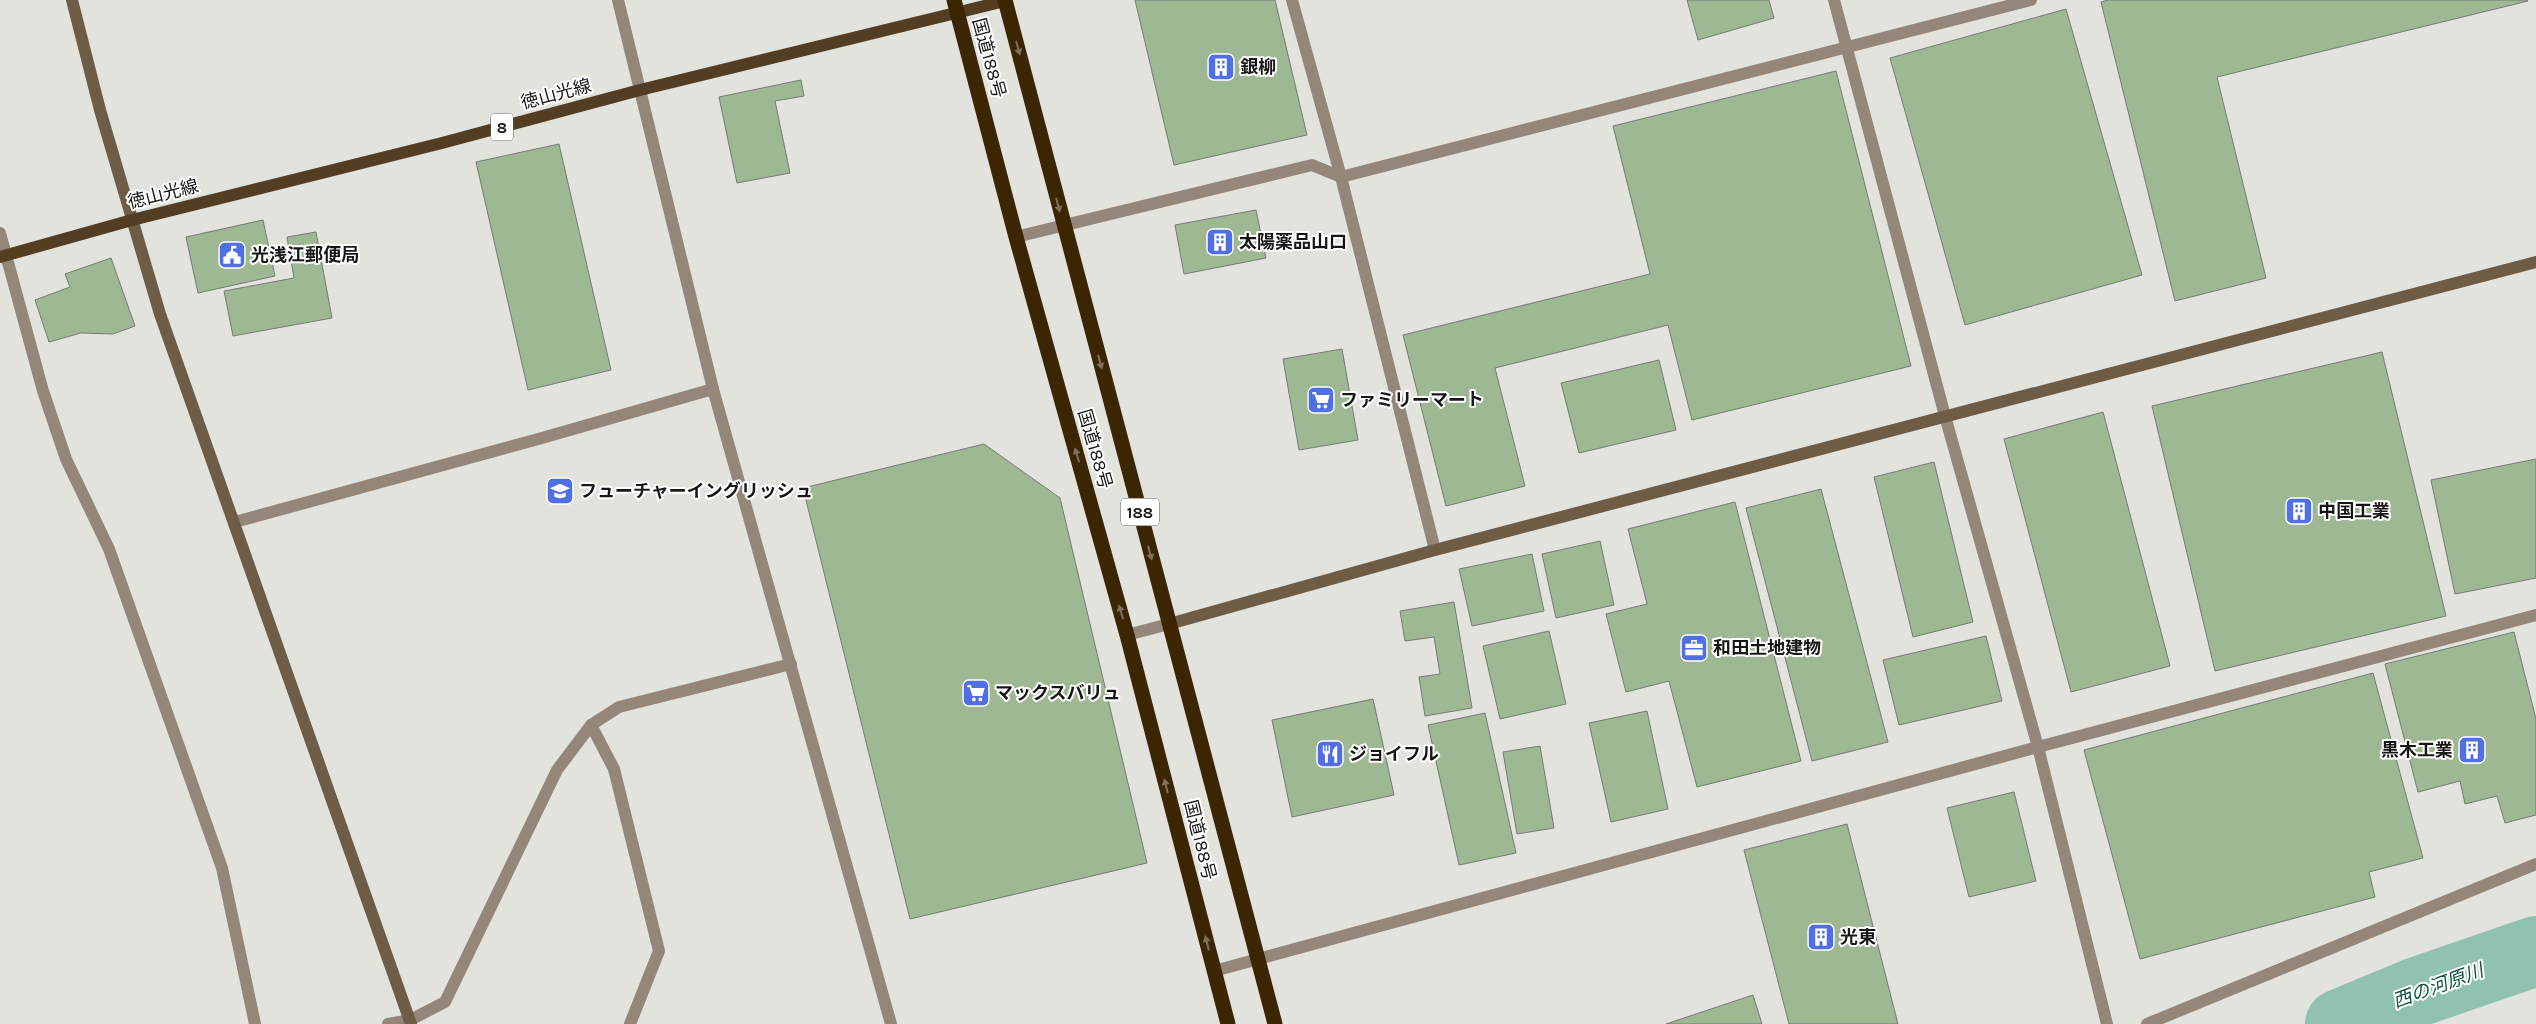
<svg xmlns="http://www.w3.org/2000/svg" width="2536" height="1024" font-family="Karla,'Noto Sans JP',sans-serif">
	<rect width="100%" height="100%" fill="#e3e3de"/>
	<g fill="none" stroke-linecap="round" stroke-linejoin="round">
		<!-- river -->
		<polyline stroke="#91c2b0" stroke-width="70" points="2340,1024 2417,992 2536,951"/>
	</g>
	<!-- building -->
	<g fill="#9eb894" stroke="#777a76">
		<polygon points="1135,0 1275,0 1307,135 1174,165"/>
		<polygon points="1687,0 1769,0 1774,18 1698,40"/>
		<polygon points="2108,0 2527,0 2528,1 2217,77 2266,278 2175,301 2101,2"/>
		<polygon points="2066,9 2142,275 1965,325 1890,58"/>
		<polygon points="1836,71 1911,366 1692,420 1668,325 1495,368 1525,486 1446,506 1403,335 1650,274 1613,126"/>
		<polygon points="801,80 804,96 775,101 790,173 737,183 719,97"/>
		<polygon points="559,144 611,370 528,390 476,162"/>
		<polygon points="1256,210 1266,258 1184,274 1175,225"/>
		<polygon points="263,220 275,276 198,293 186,237"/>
		<polygon points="316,232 332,318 233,336 224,291 294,278 287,237"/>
		<polygon points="111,258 135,326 113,334 81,333 49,342 35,300 70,287 65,274"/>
		<polygon points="1342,349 1358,440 1299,450 1283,359"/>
		<polygon points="2382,352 2446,616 2215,671 2152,406"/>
		<polygon points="1659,360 1676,430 1579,453 1561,383"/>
		<polygon points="2103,412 2170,666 2071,692 2004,439"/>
		<polygon points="984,444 1060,498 1147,863 910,919 803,488"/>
		<polygon points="2536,459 2536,578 2455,594 2431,480"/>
		<polygon points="1934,462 1973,622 1913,637 1874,477"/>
		<polygon points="1821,489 1888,742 1812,761 1746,508"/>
		<polygon points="1735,502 1801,761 1697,787 1669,681 1626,692 1606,614 1647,604 1628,529"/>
		<polygon points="1600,541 1614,605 1556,618 1542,554"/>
		<polygon points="1532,554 1544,611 1472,626 1459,569"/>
		<polygon points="1454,602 1472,708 1425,716 1419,677 1440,674 1434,637 1405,641 1400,611"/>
		<polygon points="1549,631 1566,704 1500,719 1483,646"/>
		<polygon points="2514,632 2536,719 2536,815 2505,823 2497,796 2465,804 2460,781 2418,792 2385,664"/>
		<polygon points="1986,636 2002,701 1899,725 1883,660"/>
		<polygon points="2373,673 2423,858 2369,872 2375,897 2140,959 2084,750"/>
		<polygon points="1373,699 1394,795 1292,817 1272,720"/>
		<polygon points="1647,711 1668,809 1611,822 1589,723"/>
		<polygon points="1485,713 1516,853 1459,865 1428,725"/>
		<polygon points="1540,746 1554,828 1517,834 1503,752"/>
		<polygon points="2014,792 2036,881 1969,897 1947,808"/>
		<polygon points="1847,824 1898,1024 1789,1024 1744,850"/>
		<polygon points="1753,995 1762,1024 1666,1024"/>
	</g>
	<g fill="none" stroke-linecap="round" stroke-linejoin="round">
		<!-- street -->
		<g stroke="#948779" stroke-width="12">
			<polyline points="618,0 713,389 891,1024"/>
			<polyline points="1292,0 1341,177 1435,550"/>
			<polyline points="1834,0 1945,416 2038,747 2107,1024"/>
			<polyline points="0,233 43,391 66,459 109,549 222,868 255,1024"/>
			<polyline points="1016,237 1312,165 1341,177 2031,0"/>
			<polyline points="235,522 542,438 713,389"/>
			<polyline points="1127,635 1169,624"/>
			<polyline points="591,725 614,769 659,951 630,1024"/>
			<polyline points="1214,971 2038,747 2536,615"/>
			<polyline points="388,1024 410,1020 445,1002 557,770 591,725 619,707 791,664"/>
			<polyline points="2147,1024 2536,864"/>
		</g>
		<!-- secondary -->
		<g stroke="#6e5c47" stroke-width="12">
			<polyline points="72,0 100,110 160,314 411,1024"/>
			<polyline points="1169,624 1435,550 2536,262"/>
		</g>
		<!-- primary -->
		<polyline stroke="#533e24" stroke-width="12" points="0,257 132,220 442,143 640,90 1005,1"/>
		<!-- highway -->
		<g stroke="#3c2503" stroke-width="15">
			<polyline points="954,0 1016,237 1127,635 1228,1024"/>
			<polyline points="1005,0 1275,1024"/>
		</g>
	</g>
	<!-- one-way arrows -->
	<defs><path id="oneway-solid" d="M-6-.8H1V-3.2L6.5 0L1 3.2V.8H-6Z" transform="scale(1.25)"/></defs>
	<g fill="#80715b">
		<use href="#oneway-solid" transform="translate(1018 48) rotate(75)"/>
		<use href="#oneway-solid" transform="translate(1058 205) rotate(75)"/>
		<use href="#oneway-solid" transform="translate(1100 362) rotate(75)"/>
		<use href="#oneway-solid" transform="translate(1077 455) rotate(-106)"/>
		<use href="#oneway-solid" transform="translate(1150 553) rotate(75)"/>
		<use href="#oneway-solid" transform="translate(1121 612) rotate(-106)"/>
		<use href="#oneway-solid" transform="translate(1166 786) rotate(-104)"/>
		<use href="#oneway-solid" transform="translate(1207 943) rotate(-104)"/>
	</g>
	<!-- icons -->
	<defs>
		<g id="building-square" transform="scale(1.4375)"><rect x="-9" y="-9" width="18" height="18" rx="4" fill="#506fe4" stroke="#fff"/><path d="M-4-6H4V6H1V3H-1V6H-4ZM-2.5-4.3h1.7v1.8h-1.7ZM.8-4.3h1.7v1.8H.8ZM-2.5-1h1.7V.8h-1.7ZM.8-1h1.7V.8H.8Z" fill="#fff"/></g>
		<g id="civic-square" transform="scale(1.4375)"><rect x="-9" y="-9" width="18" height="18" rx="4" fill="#506fe4" stroke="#fff"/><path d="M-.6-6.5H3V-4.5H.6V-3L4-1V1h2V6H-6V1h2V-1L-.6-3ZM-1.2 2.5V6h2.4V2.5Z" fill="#fff"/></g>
		<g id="supermarket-square" transform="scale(1.4375)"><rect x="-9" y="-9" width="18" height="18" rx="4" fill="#506fe4" stroke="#fff"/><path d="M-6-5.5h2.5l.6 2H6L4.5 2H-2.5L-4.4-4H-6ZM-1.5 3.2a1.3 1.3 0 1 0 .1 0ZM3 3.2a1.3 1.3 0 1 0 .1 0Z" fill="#fff"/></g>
		<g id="school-square" transform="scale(1.4375)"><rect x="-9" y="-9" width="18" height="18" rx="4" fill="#506fe4" stroke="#fff"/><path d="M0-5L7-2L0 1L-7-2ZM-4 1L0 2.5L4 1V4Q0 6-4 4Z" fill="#fff"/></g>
		<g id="office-square" transform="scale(1.4375)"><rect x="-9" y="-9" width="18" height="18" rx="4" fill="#506fe4" stroke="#fff"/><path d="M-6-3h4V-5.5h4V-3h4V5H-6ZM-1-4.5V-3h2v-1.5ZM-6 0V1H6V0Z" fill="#fff"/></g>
		<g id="restaurant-square" transform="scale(1.4375)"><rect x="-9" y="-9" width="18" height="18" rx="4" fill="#506fe4" stroke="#fff"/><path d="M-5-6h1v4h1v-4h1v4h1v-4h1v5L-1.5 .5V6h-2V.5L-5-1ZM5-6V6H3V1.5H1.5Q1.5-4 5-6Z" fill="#fff"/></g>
	</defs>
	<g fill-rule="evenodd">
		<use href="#building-square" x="1221" y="67"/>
		<use href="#building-square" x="1220" y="242"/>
		<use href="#civic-square" x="232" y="255"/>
		<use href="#supermarket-square" x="1321" y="400"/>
		<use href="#school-square" x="560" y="491"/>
		<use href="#building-square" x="2299" y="511"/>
		<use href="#office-square" x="1694" y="648"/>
		<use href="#supermarket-square" x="976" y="693"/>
		<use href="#building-square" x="2472" y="750"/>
		<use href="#restaurant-square" x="1330" y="754"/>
		<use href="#building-square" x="1821" y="937"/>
	</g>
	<g text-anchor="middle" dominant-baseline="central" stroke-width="4" stroke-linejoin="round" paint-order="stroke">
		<!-- shield labels -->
		<g fill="#fff" stroke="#5c5c5a" stroke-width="1">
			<rect x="491" y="113.5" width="22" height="27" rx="4"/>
			<rect x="1121" y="498.5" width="38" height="27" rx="4"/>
		</g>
		<g font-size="16" font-weight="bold" fill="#161614">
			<text x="502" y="127">8</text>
			<text x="1140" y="512">188</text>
		</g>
		<!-- street labels -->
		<g font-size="18" fill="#161614" stroke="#fff">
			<text transform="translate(989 58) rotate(75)">国道188号</text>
			<text transform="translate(556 94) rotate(-15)">徳山光線</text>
			<text transform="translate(163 194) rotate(-14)">徳山光線</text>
			<text transform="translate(1095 449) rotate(74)">国道188号</text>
			<text transform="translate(1200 840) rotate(76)">国道188号</text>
		</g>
		<!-- poi labels -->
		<g font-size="18" font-weight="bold" fill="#161614" stroke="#fff" text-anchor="start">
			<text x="1240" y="67">銀柳</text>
			<text x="1239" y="242">太陽薬品山口</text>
			<text x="251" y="255">光浅江郵便局</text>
			<text x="1340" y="400">ファミリーマート</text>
			<text x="579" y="491">フューチャーイングリッシュ</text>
			<text x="2318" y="511">中国工業</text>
			<text x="1713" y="648">和田土地建物</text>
			<text x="995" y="693">マックスバリュ</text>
			<text x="2453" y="750" text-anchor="end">黒木工業</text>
			<text x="1349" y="754">ジョイフル</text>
			<text x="1840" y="937">光東</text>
		</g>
		<!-- water labels -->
		<g font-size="19" font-style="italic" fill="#135341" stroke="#fff">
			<text transform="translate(2438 986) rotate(-20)">西の河原川</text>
		</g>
	</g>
</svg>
